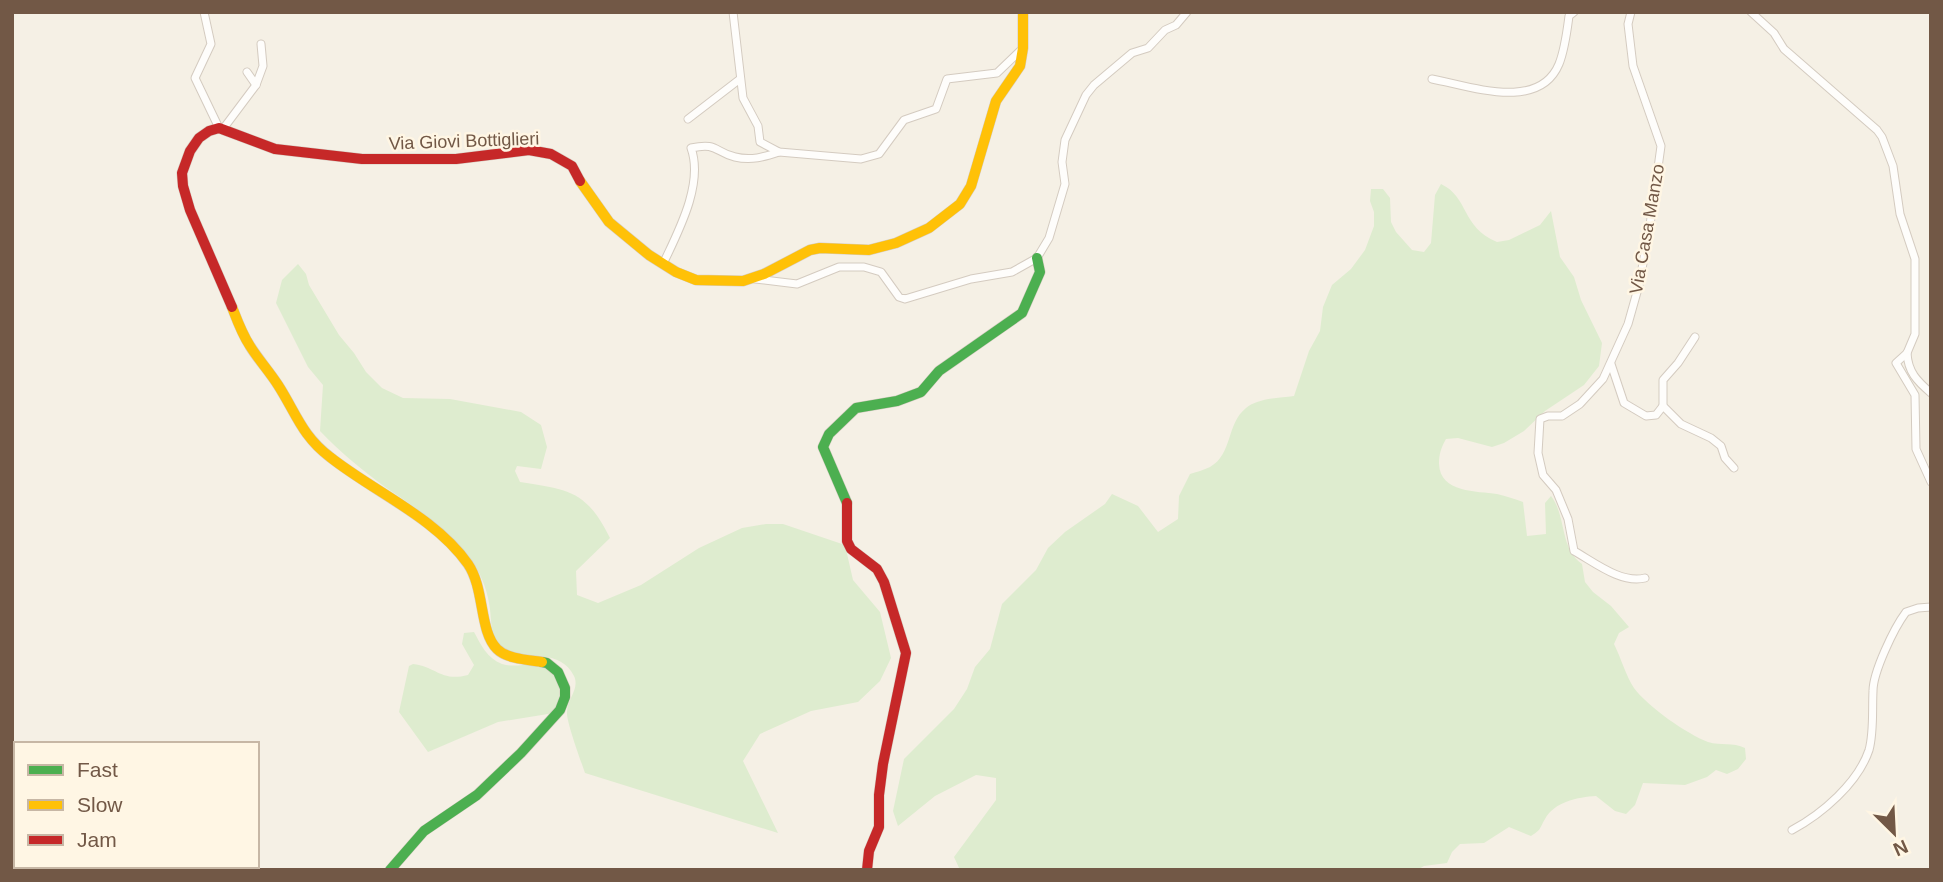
<svg xmlns="http://www.w3.org/2000/svg" width="1943" height="882" font-family="Arial,sans-serif">
	<rect width="100%" height="100%" fill="#f5f0e5"/>
	<!-- green -->
	<g fill="#deeccf">
		<path d="M1441,184C1469,197 1461,227 1497,242L1509,240L1540,225L1551,211L1560,257L1574,277L1581,300L1602,343L1599,366L1584,385L1545,411L1524,431L1504,443L1492,447L1458,438L1446,439C1441,448 1439,454 1439,464C1440,493 1477,491 1497,494C1506,496 1515,499 1523,502L1527,536L1546,534L1545,503L1551,496C1567,517 1559,547 1582,564L1585,582L1593,592L1611,606L1629,627L1619,633L1614,644C1621,658 1626,676 1634,688C1648,707 1687,734 1708,742C1721,746 1733,742 1745,748L1746,759L1738,769L1727,774L1716,770L1707,777L1685,785L1643,783L1635,805L1626,814L1615,811L1596,796C1578,797 1554,802 1545,819C1539,829 1542,829 1531,836L1509,827L1484,843L1460,844L1452,852L1447,863L1424,866L1417,870H960L954,857L996,800V778L976,775L935,796L898,826L893,811L904,759L954,709L967,689L975,667L990,649L1002,604L1036,570L1048,548L1065,532L1105,504L1112,494L1138,506L1158,532L1178,519L1179,496L1190,474C1196,472 1204,470 1210,467C1233,454 1226,424 1246,408C1258,398 1279,398 1294,396L1309,351L1320,331L1323,307L1332,285L1351,269L1365,250L1374,226V212L1370,201L1371,189H1383L1390,198L1391,222L1396,232L1412,250L1424,252L1431,243L1435,195Z"/>
		<path d="M298,264L306,274L309,285L339,335L354,353L366,372L382,388L403,398L450,399L521,412L541,425L547,447L541,469L517,466L515,471L520,482C569,490 586,490 610,538L576,571L577,595L598,603L641,585L699,548L742,528L766,524H783L845,545L853,580L880,612L891,658L880,681L858,702L811,711L760,734L743,761L778,833L585,773C581,761 566,721 567,712C567,699 580,689 574,676C558,643 516,666 499,644C489,631 492,617 489,603C487,589 479,570 471,559C448,529 416,508 385,487C362,470 340,452 320,431L323,385L308,367L276,303L282,280Z"/>
		<path d="M474,632C481,645 487,658 502,664C514,668 527,663 539,665C563,670 565,697 554,713L498,722L428,752L399,712L409,666L413,664C437,667 441,682 468,675L474,665L462,644L464,633Z"/>
	</g>
	<g fill="none" stroke-linecap="round" stroke-linejoin="round">
		<!-- street casing -->
		<g stroke="#d4cbc0" stroke-width="9">
			<g id="street">
				<polyline points="204,12 211,44 195,78 219,128"/>
				<polyline points="733,12 743,98 758,126 760,142 779,152 861,159 879,154 904,120 936,109 947,79 997,73 1023,48"/>
				<path d="M1631,12L1628,24L1633,66L1661,146L1650,225L1639,285L1628,324L1603,379L1580,404L1562,416H1548L1540,419L1538,453L1543,475L1556,490L1568,519L1574,551C1594,562 1621,584 1645,578"/>
				<polyline points="1751,12 1774,33 1784,49 1877,130 1882,137 1893,166 1900,214 1915,259 1915,334 1907,353 1896,363 1915,395 1916,449 1931,482"/>
				<polyline points="247,72 256,85"/>
				<path d="M1432,79C1470,86 1539,112 1559,64C1565,49 1567,31 1569,16L1574,12"/>
				<polyline points="688,119 740,79"/>
				<polyline points="223,129 256,85 263,66 261,44"/>
				<path d="M663,264C678,232 704,184 691,148C718,142 714,152 735,157C751,161 764,157 779,152"/>
				<polyline points="755,279 797,284 839,267 864,267 881,272 899,297 905,299 971,279 1012,272 1037,258 1049,238 1065,184 1062,162 1065,140 1086,95 1094,85 1132,53 1148,48 1165,30 1176,25 1187,12"/>
				<polyline points="1695,337 1678,363 1663,380 1663,406 1681,424 1711,438 1721,446 1725,458 1734,468"/>
				<path d="M1907,353C1908,372 1917,381 1931,393"/>
				<polyline points="1611,364 1624,403 1646,416 1656,415 1663,406"/>
				<path d="M1792,830C1822,814 1858,783 1869,750C1874,732 1872,710 1873,691C1873,672 1894,628 1906,612L1918,608L1931,607"/>
				<polyline points="159,866 166,870"/>
				<polyline points="111,870 112,866"/>
			</g>
		</g>
		<!-- fast casing -->
		<g stroke="#d5ccc2" stroke-width="11">
			<g id="fast">
				<polyline points="847,503 823,447 829,434 856,408 897,401 921,392 939,371 1022,313 1040,272 1037,258"/>
				<polyline points="390,870 424,831 477,795 521,753 560,710 565,697 565,688 558,672 547,663 542,662"/>
			</g>
		</g>
		<!-- slow casing -->
		<g stroke="#d5ccc2" stroke-width="11">
			<g id="slow">
				<polyline points="580,181 609,222 649,255 676,272 696,280 743,281 764,274 810,250 820,248 869,250 896,243 929,228 960,204 971,186 996,101 1020,66 1023,48 1023,12"/>
				<path d="M232,307C237,320 242,334 250,346C258,359 269,371 278,385C296,413 302,436 330,457C374,492 435,517 468,564C485,589 479,631 497,649C507,659 529,660 542,662"/>
			</g>
		</g>
		<!-- jam casing -->
		<g stroke="#d5ccc2" stroke-width="11">
			<g id="jam">
				<polyline points="232,307 190,210 183,186 182,173 190,151 199,138 209,131 219,128 275,149 362,159 456,159 529,150 551,154 572,166 580,181"/>
				<polyline points="847,503 847,541 851,549 877,569 884,582 906,653 883,764 879,795 879,827 869,851 867,870"/>
			</g>
		</g>
		<!-- street -->
		<use href="#street" stroke="#fefdfb" stroke-width="7"/>
		<!-- fast -->
		<use href="#fast" stroke="#4caf50" stroke-width="10"/>
		<!-- slow -->
		<use href="#slow" stroke="#ffc107" stroke-width="10"/>
		<!-- jam -->
		<use href="#jam" stroke="#c62828" stroke-width="10"/>
	</g>
	<g text-anchor="middle" dominant-baseline="central" stroke-width="5" stroke-linejoin="round" paint-order="stroke">
		<!-- street labels -->
		<g font-size="18" fill="#725846" stroke="#fff6e4">
			<text transform="translate(464 141) rotate(-2)">Via Giovi Bottiglieri</text>
			<text transform="translate(1647 229) rotate(-80)">Via Casa Manzo</text>
		</g>
	</g>
	<!-- border -->
	<rect width="1943" height="882" fill="none" stroke="#725846" stroke-width="28"/>
	<!-- legend -->
	<rect x="14" y="742" width="245" height="126" fill="#fff6e4" stroke="#c7b7a5" stroke-width="2"/>
	<rect x="28" y="765" width="35" height="10" fill="#4caf50" stroke="#c7b7a5" stroke-width="2"/>
	<text x="77" y="777" font-size="21" fill="#725846">Fast</text>
	<rect x="28" y="800" width="35" height="10" fill="#ffc107" stroke="#c7b7a5" stroke-width="2"/>
	<text x="77" y="812" font-size="21" fill="#725846">Slow</text>
	<rect x="28" y="835" width="35" height="10" fill="#c62828" stroke="#c7b7a5" stroke-width="2"/>
	<text x="77" y="847" font-size="21" fill="#725846">Jam</text>
	<!-- north arrow -->
	<g transform="translate(1894 833) rotate(156)" stroke="#fff6e4" stroke-width="5" paint-order="stroke">
	<path d="M0-5L12 26L0 18L-12 26Z" fill="#725846"/>
	<text y="-10" font-size="19" font-weight="bold" text-anchor="middle" fill="#725846">N</text>
	</g>
</svg>
